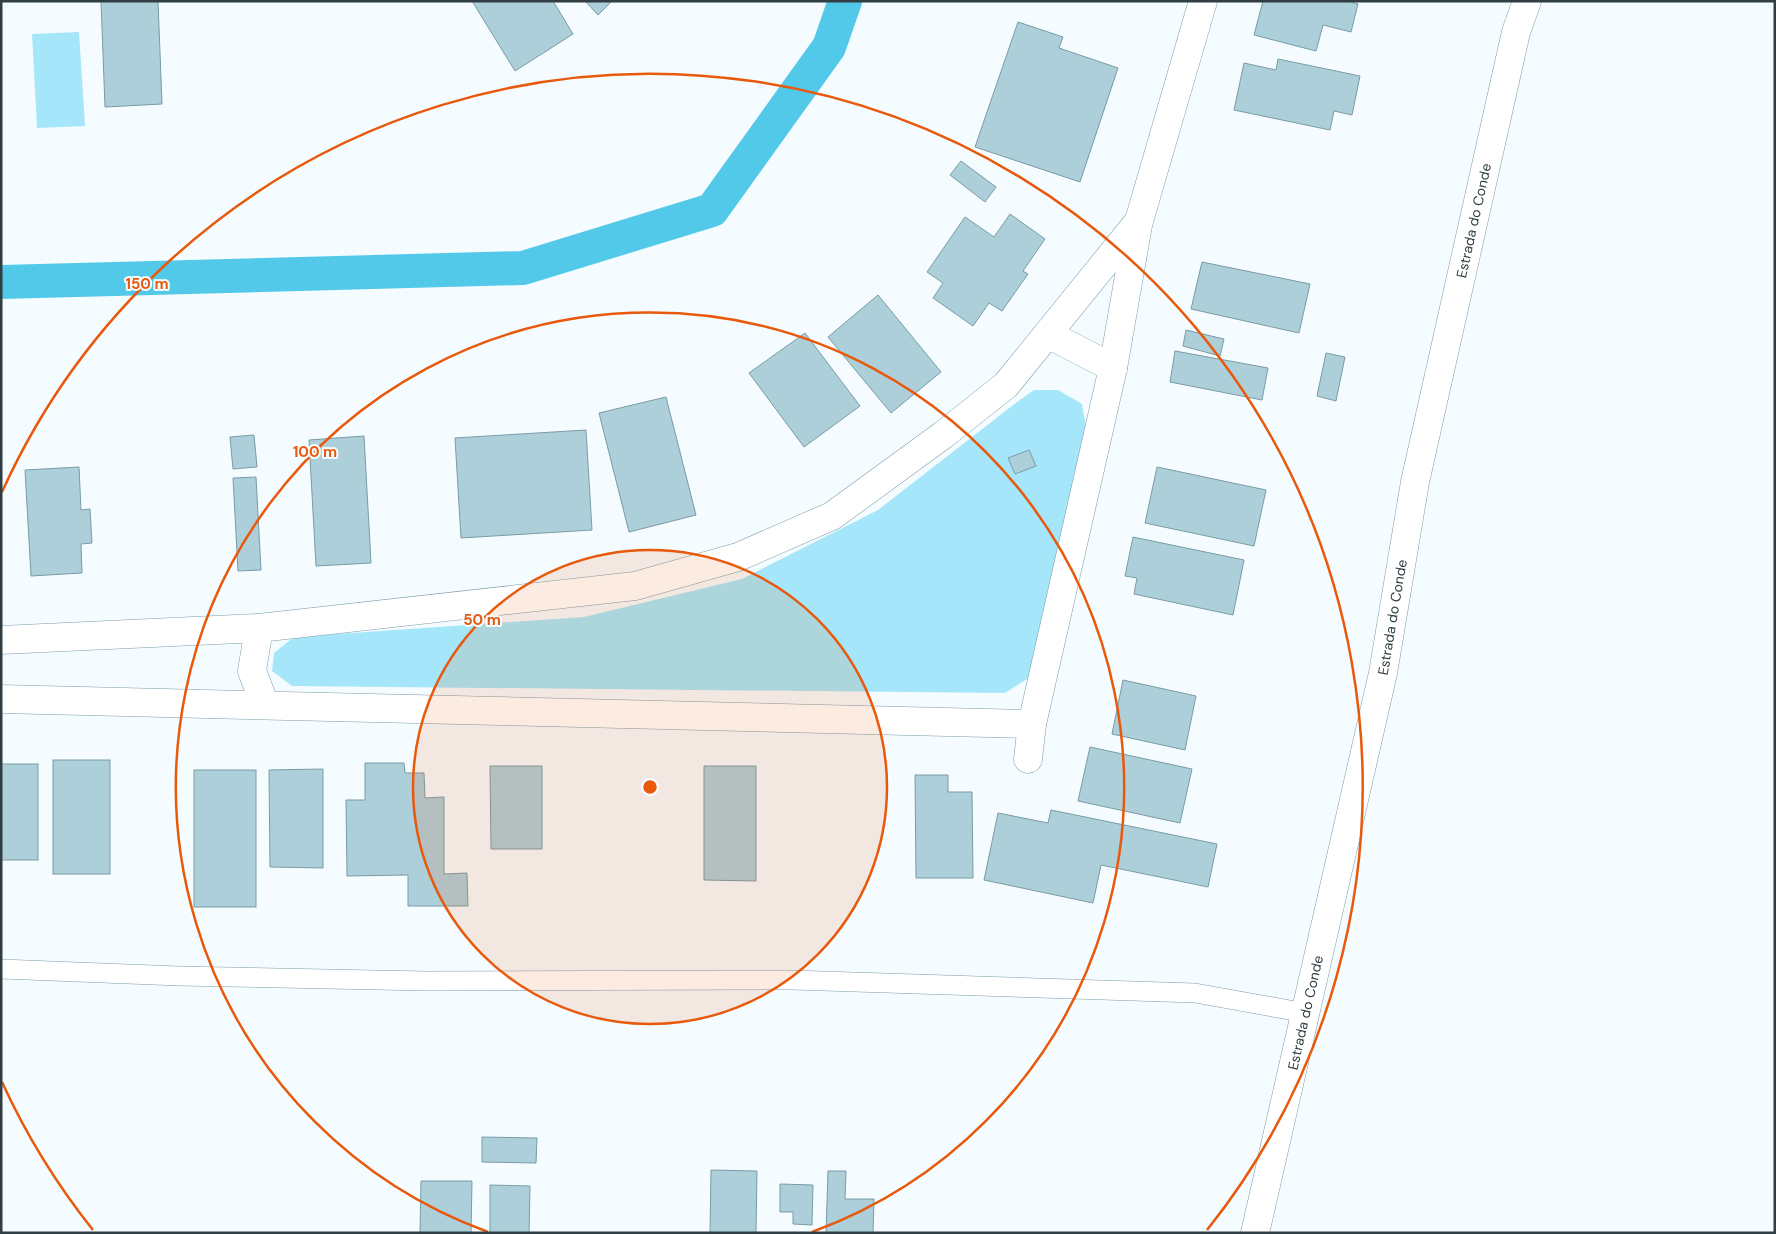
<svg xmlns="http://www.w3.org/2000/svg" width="1776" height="1234" font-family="'DM Sans',sans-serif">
	<rect width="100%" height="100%" fill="#f5fcff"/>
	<!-- green -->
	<g fill="#a5e6fa">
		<polygon points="79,32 85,126 37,128 32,34"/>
		<polygon points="1034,390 1058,390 1082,404 1087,432 1042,657 1027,679 1005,693 292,686 272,671 274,653 294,637 584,617 742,579 878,510 1017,402"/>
	</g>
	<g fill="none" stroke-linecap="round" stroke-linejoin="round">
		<!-- canal -->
		<polyline stroke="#53c9ea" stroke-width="34" points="1,282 523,268 712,210 829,47 845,1"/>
	</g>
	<!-- building -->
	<g fill="#adcfda" stroke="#7a9ba5">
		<polygon points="101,1 158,1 162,104 105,107"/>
		<polygon points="472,1 553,1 573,34 515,71"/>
		<polygon points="585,1 612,1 598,15"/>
		<polygon points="1263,1 1348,1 1358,4 1351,32 1323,25 1316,51 1254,35"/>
		<polygon points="1018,22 1063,37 1059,48 1118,68 1080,182 975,147"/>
		<polygon points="1278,59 1360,76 1352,115 1334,111 1330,130 1234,110 1244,63 1276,70"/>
		<polygon points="961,161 996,187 985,202 950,175"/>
		<polygon points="1010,214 1045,239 1023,271 1028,274 1002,311 989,303 973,326 933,298 943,283 927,272 965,217 994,237"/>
		<polygon points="1202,262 1310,284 1299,333 1191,309"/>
		<polygon points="878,295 941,372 891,413 828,337"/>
		<polygon points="1186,330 1224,339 1220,356 1183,346"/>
		<polygon points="805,333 860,406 804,447 749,373"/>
		<polygon points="1175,351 1268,368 1262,400 1170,382"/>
		<polygon points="1326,353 1345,357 1336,401 1317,396"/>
		<polygon points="666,397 696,515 629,532 599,413"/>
		<polygon points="586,430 592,530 461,538 455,438"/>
		<polygon points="254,435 257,467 233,469 230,437"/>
		<polygon points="364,436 371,563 316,566 309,440"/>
		<polygon points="1029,450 1036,466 1015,474 1008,458"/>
		<polygon points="79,467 81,510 90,509 92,543 81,544 82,573 31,576 25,470"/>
		<polygon points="1157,467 1266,490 1254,546 1145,523"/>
		<polygon points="256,477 261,570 238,571 233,478"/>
		<polygon points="1133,537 1244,560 1233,615 1134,594 1137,578 1125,576"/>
		<polygon points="1123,680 1196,696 1185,750 1112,734"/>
		<polygon points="1090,747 1192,769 1180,823 1078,801"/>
		<rect x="53" y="760" width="57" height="114"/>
		<polygon points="365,763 404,763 405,773 424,773 425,798 444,797 444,874 467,873 468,906 408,906 408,875 347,876 346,800 365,800"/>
		<rect x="1" y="764" width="37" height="96"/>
		<polygon points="490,766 542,766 542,849 491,849"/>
		<polygon points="704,766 756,766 756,881 704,880"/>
		<polygon points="323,769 323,868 270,867 269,770"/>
		<rect x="194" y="770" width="62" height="137"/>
		<polygon points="915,775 948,775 948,792 972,792 973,878 916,878"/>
		<polygon points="1051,810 1217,844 1208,887 1101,865 1093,903 984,880 998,813 1048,823"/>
		<polygon points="482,1137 537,1138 536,1163 482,1162"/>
		<polygon points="711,1170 757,1171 756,1233 710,1233"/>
		<polygon points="828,1171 846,1171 845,1199 874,1199 873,1233 826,1233"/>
		<polygon points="421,1181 472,1181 471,1233 420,1233"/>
		<polygon points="780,1184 813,1185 812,1225 793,1224 793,1212 780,1212"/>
		<polygon points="490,1185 530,1186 529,1233 490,1233"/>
	</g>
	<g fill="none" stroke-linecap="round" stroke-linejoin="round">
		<!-- lane casing -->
		<g stroke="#7d9da8" stroke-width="20">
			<polyline id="lane" points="1,969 179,976 425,981 792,980 1195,993 1306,1013"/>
		</g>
		<!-- street casing -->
		<g stroke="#7d9da8" stroke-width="29">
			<g id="street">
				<polyline points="1048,334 1113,368"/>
				<polyline points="259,628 252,671 265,705"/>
				<polyline points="1,640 259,628 635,586 738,557 832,516 943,435 1006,385 1139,221 1203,1"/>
				<polyline points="1,699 1032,724"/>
				<polyline points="1028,759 1032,724 1113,368 1138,225"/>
			</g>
		</g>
		<!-- primary casing -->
		<g stroke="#7d9da8" stroke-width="29">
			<g id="primary">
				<path id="s1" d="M1255,1233L1383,673L1415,482L1516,32L1527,1"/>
			</g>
		</g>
		<!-- lane -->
		<use href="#lane" stroke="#fff" stroke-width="19"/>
		<!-- street -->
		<use href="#street" stroke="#fff" stroke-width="28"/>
		<!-- primary -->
		<use href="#primary" stroke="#fff" stroke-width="28"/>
	</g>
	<!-- distance rings -->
	<circle cx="650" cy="787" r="237" fill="#e8590c" fill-opacity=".12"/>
	<g fill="none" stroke="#e8590c" stroke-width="2.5">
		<circle cx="650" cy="787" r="237"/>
		<path d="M488 1232A474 474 0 1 1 812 1232"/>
		<path d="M93 1230A712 712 0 0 1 2 1082M2 492A712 712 0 1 1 1207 1230"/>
	</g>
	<g text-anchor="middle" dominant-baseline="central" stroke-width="4" stroke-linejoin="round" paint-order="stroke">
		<!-- street labels -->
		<g font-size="14" fill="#303e43" stroke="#f5fcff">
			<text stroke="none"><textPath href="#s1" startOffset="1036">Estrada do Conde</textPath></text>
			<text stroke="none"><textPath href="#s1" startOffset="631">Estrada do Conde</textPath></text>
			<text stroke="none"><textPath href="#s1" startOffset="226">Estrada do Conde</textPath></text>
		</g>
	</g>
	<circle cx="650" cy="787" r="8" fill="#e8590c" stroke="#f5fcff" stroke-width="2.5"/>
	<g font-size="15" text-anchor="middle" font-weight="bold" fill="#e8590c" stroke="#f5fcff" stroke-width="4" stroke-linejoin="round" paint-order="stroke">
		<text x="147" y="289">150 m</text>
		<text x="315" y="457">100 m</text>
		<text x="482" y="625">50 m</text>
	</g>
	<!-- border -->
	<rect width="1776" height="1234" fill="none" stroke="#303e43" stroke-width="5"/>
</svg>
